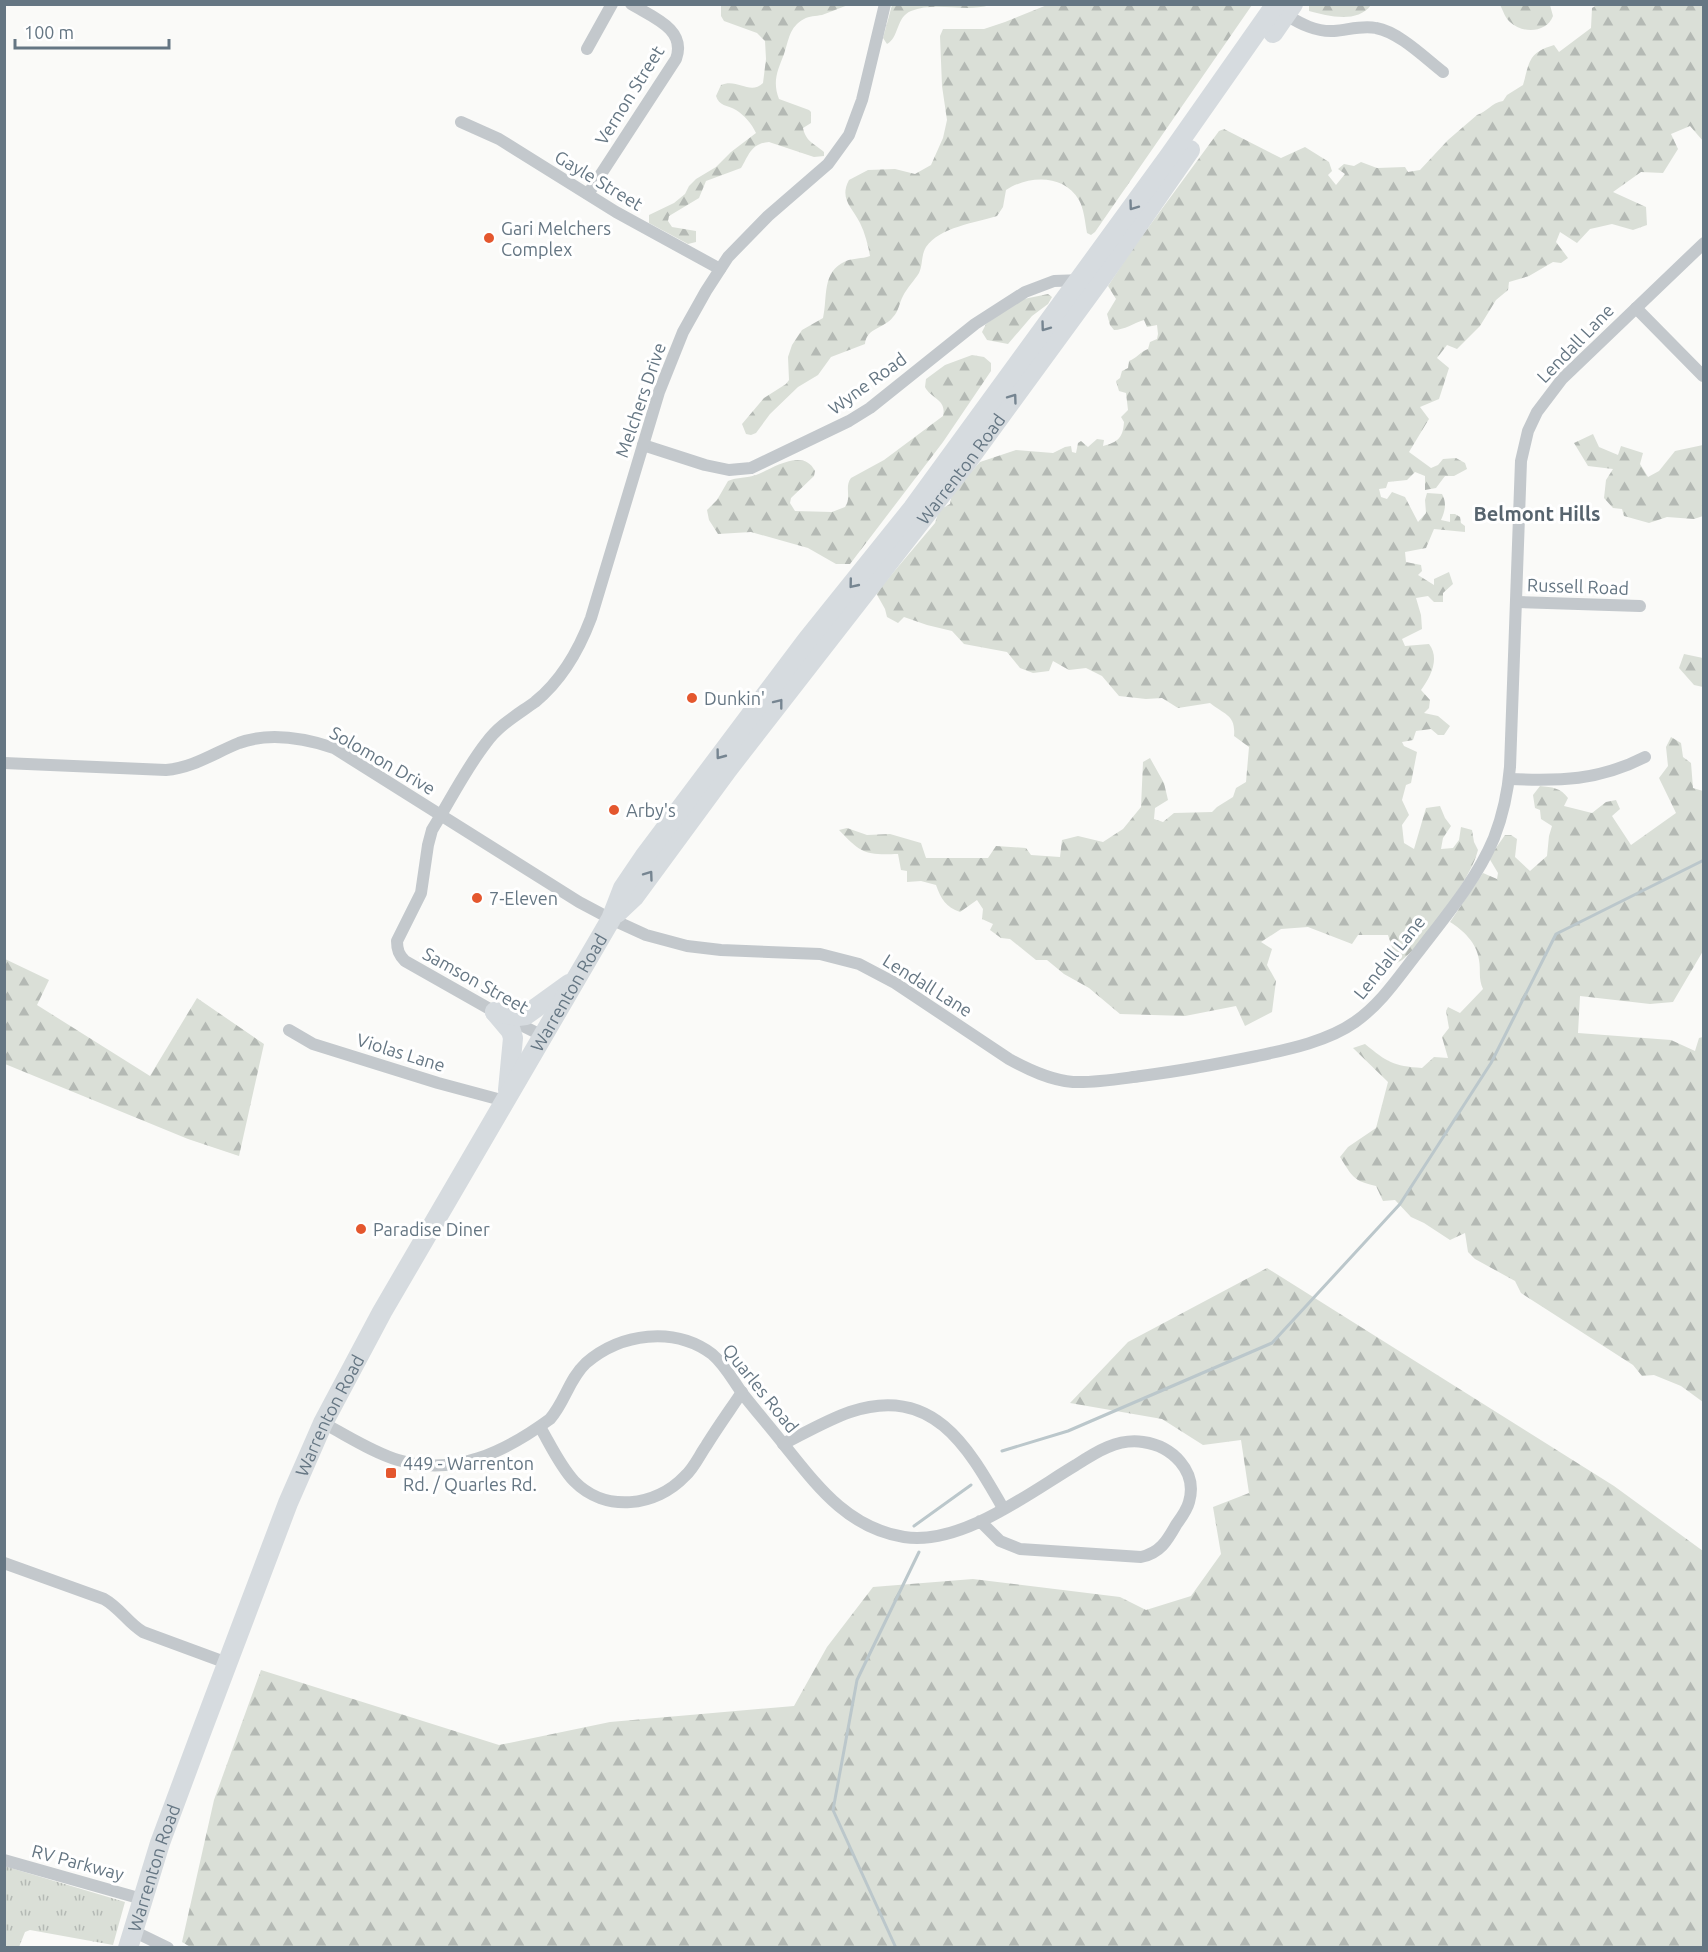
<svg xmlns="http://www.w3.org/2000/svg" width="1708" height="1952" font-family="Ubuntu,sans-serif">
	<defs>
		<pattern id="grass-tufts" width="24" height="20" patternUnits="userSpaceOnUse" patternTransform="scale(1.5)"><rect width="24" height="20" fill="#dadfd7"/><path d="M3 7l-1-3M5 7V3M7 7l1-3M15 17l-1-3M17 17v-4M19 17l1-3" fill="none" stroke="#b4b9b4"/></pattern>
		<pattern id="forest-firs" width="22" height="20" patternUnits="userSpaceOnUse" patternTransform="scale(1.5)"><rect width="22" height="20" fill="#dadfd7"/><path d="M5 1l3.5 6h-7zM16 11l3.5 6h-7z" fill="#b4b9b4"/></pattern>
	</defs>
	<rect width="100%" height="100%" fill="#fafaf8"/>
	<!-- grass -->
	<polygon fill="url(#grass-tufts)" points="4,1866 125,1902 113,1945 30,1930 25,1932 19,1947 5,1947"/>
	<!-- forest -->
	<g fill="url(#forest-firs)">
		<path d="M721,5H848C839,8 831,12 822,15C816,16 809,16 804,19C789,27 789,40 784,54C778,70 772,81 779,99L809,110L811,112V123L803,128C806,142 815,144 824,152V156L814,157L769,142C751,143 749,155 741,168L706,181L699,198L669,216L668,221L672,227L696,231V242L688,244L649,223V215L674,203L685,194L689,186L696,179L716,167L731,152L756,133C752,124 744,115 736,110C727,105 719,106 716,96L721,85C738,78 750,96 763,83L766,59L765,41L757,33L724,21L721,16Z"/>
		<path d="M892,5H990C964,13 936,1 911,11C896,17 899,38 887,44L883,38Z"/>
		<path d="M1047,5H1252L1095,232L1091,235L1087,233C1085,222 1084,209 1079,200C1064,174 1029,175 1006,190L1003,207L997,216C975,223 940,227 926,247C921,255 923,265 919,273C914,281 907,288 903,296C899,303 899,311 893,317C885,328 866,328 865,344L831,357L818,375L798,387L770,414L756,433L751,435L746,434L742,424L764,398L786,384L789,380L788,357L792,345L802,330L823,318C828,297 821,272 846,261C853,258 862,259 870,256C868,245 865,233 860,223C852,207 839,199 849,180L868,170L895,169L915,174L931,165L943,138L947,120L942,86L940,36L943,29H984L1005,22Z"/>
		<path d="M1309,5V4L1371,5C1357,24 1328,16 1309,11Z"/>
		<path d="M1500,5H1550L1553,16C1547,33 1522,34 1510,22C1505,18 1503,10 1500,5Z"/>
		<path d="M1597,5H1703V141L1690,126L1671,134L1678,149L1663,173L1641,172L1613,192L1646,207L1647,225L1633,230L1612,224L1599,227L1590,229L1577,243L1560,232L1556,242L1568,258L1561,263L1553,262L1529,276L1509,282L1508,290L1496,300L1480,326L1457,349L1447,345L1437,358L1449,368L1439,399L1420,407L1429,419L1409,452L1431,468L1438,465L1443,459L1456,458L1465,463L1467,469L1454,476H1445L1436,488L1425,490V476L1415,472L1407,480L1388,482L1386,488L1379,489L1381,497L1387,499L1392,492L1405,497L1418,522L1426,513L1425,500L1427,493L1442,494C1447,503 1445,511 1441,520L1450,522V514H1455L1460,517L1461,523L1465,526V532L1434,529L1426,548L1405,552L1406,562L1421,565L1422,571L1418,575L1434,585V579L1449,572L1453,584L1443,593V602H1434L1428,596L1416,598L1421,615L1422,629L1402,639L1405,646L1429,644C1440,658 1431,677 1421,690L1430,700L1429,708L1424,713L1438,716L1450,726L1444,735H1438L1431,729L1416,731L1413,740L1402,742L1404,746L1417,752L1411,783L1406,785L1402,800L1409,815L1402,825L1404,843L1414,849L1426,808L1440,806L1445,818L1451,826L1443,838L1441,849L1453,848L1459,840L1461,827L1472,830L1474,842L1478,850C1476,857 1473,865 1469,872C1458,892 1416,955 1397,963L1388,935H1358L1352,944L1308,927L1281,929L1261,942L1272,949L1267,965L1276,981L1272,1012L1245,1026L1236,1006L1185,1016L1120,1014L1089,988L1064,974L1047,960H1036L1010,939L1001,938L990,930L993,924L982,919L983,909L977,900L960,912C946,907 941,899 936,885L921,881L907,882V871L901,870L898,854C865,855 862,854 839,830L847,828L867,835L890,834L921,843L926,858H988L996,846L1026,848L1031,855L1060,857L1062,840L1078,836L1103,842L1123,829L1141,807L1143,762L1150,758L1164,783L1168,800L1155,808L1154,819L1163,822L1174,813L1212,812L1217,807L1233,797L1236,788L1246,782L1249,747L1234,736C1236,715 1225,715 1210,703L1178,708L1162,698L1146,699L1119,696L1102,676L1086,668L1069,670L1053,661L1049,671L1033,673L1020,668L1007,652L964,644L952,631L927,625L904,617L898,623L887,617L885,609L876,593L935,523L939,510L950,504L952,493L980,462L1016,450L1053,453L1065,447L1071,446L1072,452L1076,453L1078,443L1081,441L1088,447L1097,439L1104,440L1103,446C1118,442 1123,438 1124,422L1121,417L1128,410L1126,393L1119,391L1116,381L1120,378L1122,371L1128,368L1129,361C1137,358 1140,352 1148,349L1150,342L1157,339L1158,334L1157,325L1147,327L1144,320C1134,323 1124,330 1114,330L1110,325L1107,314L1116,299L1108,286L1131,251L1219,131L1224,129L1281,158L1305,147L1329,162L1332,171L1328,175L1336,185L1345,174L1338,169L1344,164L1354,166L1361,162L1377,168L1405,167L1408,172L1420,170L1448,140L1477,115C1487,112 1491,103 1503,101L1507,95L1523,85C1530,61 1528,53 1554,45L1559,52L1591,28L1592,8Z"/>
		<polygon points="1048,294 1052,297 1048,304 1032,316 1008,344 987,340 982,332 986,324 1019,300"/>
		<path d="M972,355L984,357L991,363V371L943,442L850,564H836L808,548L751,532L718,534L709,520L707,510L717,500L728,481C737,477 747,478 756,475C772,469 803,447 815,471L814,476L791,498L790,503L795,511L832,512L845,507C852,498 844,487 851,478L884,460L943,416C947,399 931,399 925,387L926,379L945,365Z"/>
		<polygon points="1593,434 1599,447 1618,455 1621,446 1643,453 1640,464 1648,477 1659,471 1675,451 1703,445 1703,516 1694,519 1667,517 1649,523 1624,516 1622,509 1613,508 1604,498 1606,480 1613,469 1588,466 1574,443"/>
		<polygon points="1684,654 1703,658 1703,687 1694,685 1679,668"/>
		<path d="M1671,737L1681,743L1683,757L1691,763L1693,788L1703,791V951L1673,1002L1650,1004L1580,996L1578,1033L1671,1040L1695,1051L1699,1038L1703,1037V1402L1681,1386L1654,1375L1642,1376L1633,1365L1521,1293L1515,1281L1475,1259L1468,1252L1465,1233L1450,1240L1424,1223L1411,1217L1395,1200L1383,1201L1376,1186C1353,1181 1352,1176 1340,1157L1348,1147L1376,1128L1388,1082L1353,1048L1365,1044C1387,1062 1393,1066 1422,1068L1434,1057L1448,1058L1442,1037L1449,1028L1446,1011L1448,1007L1460,1013L1483,989C1478,978 1481,970 1479,960C1477,943 1463,930 1450,922L1483,873L1497,879L1498,873L1489,858L1505,835H1511L1517,839L1515,857L1530,871L1547,856L1549,836L1552,826L1541,819L1540,810L1535,808L1533,795L1540,786C1552,787 1561,788 1568,798L1564,806L1592,813L1606,802L1616,800L1620,809L1612,816L1631,845L1676,813L1659,778L1668,766L1666,747Z"/>
		<polygon points="5,959 49,980 37,1005 150,1076 197,998 264,1044 239,1156 188,1139 5,1064"/>
		<polygon points="1267,1268 1614,1486 1703,1551 1703,1947 192,1948 182,1942 214,1800 261,1670 499,1745 610,1722 794,1706 827,1647 873,1587 973,1579 1120,1597 1146,1610 1191,1596 1221,1554 1213,1507 1249,1493 1241,1440 1203,1445 1162,1419 1070,1403 1128,1342"/>
	</g>
	<g fill="none" stroke-linecap="round" stroke-linejoin="round">
		<!-- stream -->
		<g stroke="#bbc7cb" stroke-width="3">
			<polyline points="1002,1451 1068,1431 1272,1343 1400,1204 1491,1063 1556,934 1704,860"/>
			<polyline points="914,1526 971,1485"/>
			<polyline points="896,1948 833,1810 857,1680 919,1552"/>
		</g>
		<!-- minor -->
		<g stroke="#c3c8cc" stroke-width="12">
			<path d="M1286,15C1301,24 1316,32 1334,31C1348,30 1362,25 1376,28C1399,32 1425,58 1443,72"/>
			<polyline points="587,49 612,4"/>
			<polyline points="461,122 499,139 616,212 720,269"/>
			<path d="M588,194L676,59C687,29 652,17 631,4"/>
			<polyline points="1636,308 1703,376"/>
			<polyline points="643,445 705,465 729,470 751,468 849,421 870,408 975,324 1025,292 1054,281 1083,280"/>
			<polyline points="1516,602 1640,606"/>
			<path d="M4,763L166,770C193,768 214,753 239,743C269,732 304,738 334,748L579,902L611,919L646,935L687,946L721,950L820,954L859,964L895,983L1009,1059C1029,1070 1050,1080 1073,1082C1095,1083 1118,1079 1141,1076C1180,1071 1218,1064 1257,1056C1290,1049 1328,1041 1355,1022C1382,1003 1399,976 1419,951C1446,916 1477,879 1494,838C1503,815 1508,791 1510,767L1521,461L1528,431L1537,412L1562,379L1704,243"/>
			<path d="M1509,779C1560,781 1598,781 1645,757"/>
			<polyline points="289,1030 313,1044 438,1083 505,1101"/>
			<path d="M543,1036L495,1012L405,961C399,955 397,950 397,941L421,893L428,845L432,830C450,801 465,770 486,743C499,725 517,715 535,702C562,680 579,650 591,618L659,392L683,332L706,291L728,257L768,216L828,164L849,135L862,100L885,4"/>
			<path d="M323,1423C348,1436 372,1452 398,1460C454,1477 505,1452 550,1419C565,1402 569,1379 586,1363C621,1333 674,1326 712,1354C725,1365 732,1379 742,1393C756,1411 771,1428 785,1446C818,1487 848,1528 904,1537C961,1546 1029,1493 1076,1465C1096,1452 1118,1438 1143,1442C1172,1446 1198,1471 1189,1502C1187,1510 1181,1518 1176,1525C1167,1541 1160,1553 1141,1557L1020,1549L1000,1541L980,1521"/>
			<path d="M540,1427C550,1444 560,1466 574,1481C605,1513 656,1507 685,1476C694,1468 699,1456 706,1446C717,1428 730,1410 742,1392"/>
			<path d="M783,1444C805,1433 827,1420 850,1412C933,1384 968,1447 1003,1508"/>
			<path d="M4,1563L104,1599C120,1608 128,1623 143,1632L227,1663"/>
			<polyline points="4,1860 142,1899"/>
			<polyline points="133,1931 168,1948"/>
		</g>
		<!-- primary -->
		<g stroke="#d6dbdf" stroke-width="20">
			<polyline points="1273,33 1293,4"/>
			<path id="s1" d="M617,913L634,897L728,769L969,459L1104,274L1190,150"/>
			<polyline points="495,1012 511,1031 513,1038 508,1090"/>
			<polyline points="495,1012 518,1016 526,1015 569,984"/>
			<path id="s2" d="M128,1948L160,1843L199,1738L288,1503L323,1423L382,1312L611,919L623,888L644,857L807,640L913,508L1170,155L1276,4"/>
		</g>
	</g>
	<!-- one-way arrows -->
	<defs><path id="oneway-chevron" d="M-2-3.5L2.5 0L-2 3.5" fill="none" stroke-width="1.6" stroke-linecap="round" stroke-linejoin="round" transform="scale(1.5)"/></defs>
	<g stroke="#768591">
		<use href="#oneway-chevron" transform="translate(1133 206) rotate(126)"/>
		<use href="#oneway-chevron" transform="translate(1045 327) rotate(126)"/>
		<use href="#oneway-chevron" transform="translate(1013 398) rotate(-54)"/>
		<use href="#oneway-chevron" transform="translate(853 584) rotate(129)"/>
		<use href="#oneway-chevron" transform="translate(779 703) rotate(-52)"/>
		<use href="#oneway-chevron" transform="translate(720 755) rotate(127)"/>
		<use href="#oneway-chevron" transform="translate(649 875) rotate(-54)"/>
	</g>
	<!-- markers -->
	<g fill="#e4572e" stroke="#fff" stroke-width="2">
		<circle cx="489" cy="238" r="6"/>
		<circle cx="692" cy="698" r="6"/>
		<circle cx="614" cy="810" r="6"/>
		<circle cx="477" cy="898" r="6"/>
		<circle cx="361" cy="1229" r="6"/>
		<rect x="385" y="1467" width="12" height="12" rx="3"/>
	</g>
	<g text-anchor="middle" dominant-baseline="central" stroke-width="6" stroke-linejoin="round" paint-order="stroke">
		<!-- street labels -->
		<g font-size="18" fill="#657683" stroke="#fff">
			<text transform="translate(629 95) rotate(-58)">Vernon Street</text>
			<text transform="translate(599 180) rotate(31)">Gayle Street</text>
			<text transform="translate(1575 343) rotate(-46)">Lendall Lane</text>
			<text transform="translate(867 383) rotate(-36)">Wyne Road</text>
			<text transform="translate(640 400) rotate(-71)">Melchers Drive</text>
			<text stroke="none"><textPath href="#s1" startOffset="562">Warrenton Road</textPath></text>
			<text transform="translate(1578 586) rotate(2)">Russell Road</text>
			<text transform="translate(383 760) rotate(30)">Solomon Drive</text>
			<text transform="translate(1389 957) rotate(-51)">Lendall Lane</text>
			<text transform="translate(476 980) rotate(29)">Samson Street</text>
			<text transform="translate(928 985) rotate(32)">Lendall Lane</text>
			<text stroke="none"><textPath href="#s2" startOffset="1056">Warrenton Road</textPath></text>
			<text transform="translate(401 1052) rotate(17)">Violas Lane</text>
			<text transform="translate(761 1388) rotate(51)">Quarles Road</text>
			<text stroke="none"><textPath href="#s2" startOffset="570">Warrenton Road</textPath></text>
			<text transform="translate(78 1862) rotate(15)">RV Parkway</text>
			<text stroke="none"><textPath href="#s2" startOffset="84">Warrenton Road</textPath></text>
		</g>
		<!-- poi labels -->
		<g font-size="18" fill="#657683" stroke="#fff" text-anchor="start">
			<text x="501" y="228">Gari Melchers<tspan x="501" dy="21">Complex</tspan></text>
			<text x="704" y="698">Dunkin'</text>
			<text x="626" y="810">Arby's</text>
			<text x="489" y="898">7-Eleven</text>
			<text x="373" y="1229">Paradise Diner</text>
			<text x="403" y="1463">449 - Warrenton<tspan x="403" dy="21">Rd. / Quarles Rd.</tspan></text>
		</g>
		<!-- neighbourhood labels -->
		<g font-size="20" font-weight="bold" fill="#57646e" stroke="#fff">
			<text x="1537" y="513">Belmont Hills</text>
		</g>
	</g>
	<!-- border -->
	<rect width="1708" height="1952" fill="none" stroke="#657683" stroke-width="12"/>
	<!-- scale -->
	<path d="M15 39v9h154v-9" fill="none" stroke="#657683" stroke-width="3"/>
	<text x="24" y="39" font-size="18" fill="#657683" stroke="#ffffff" stroke-width="4.5" paint-order="stroke">100 m</text>
</svg>
